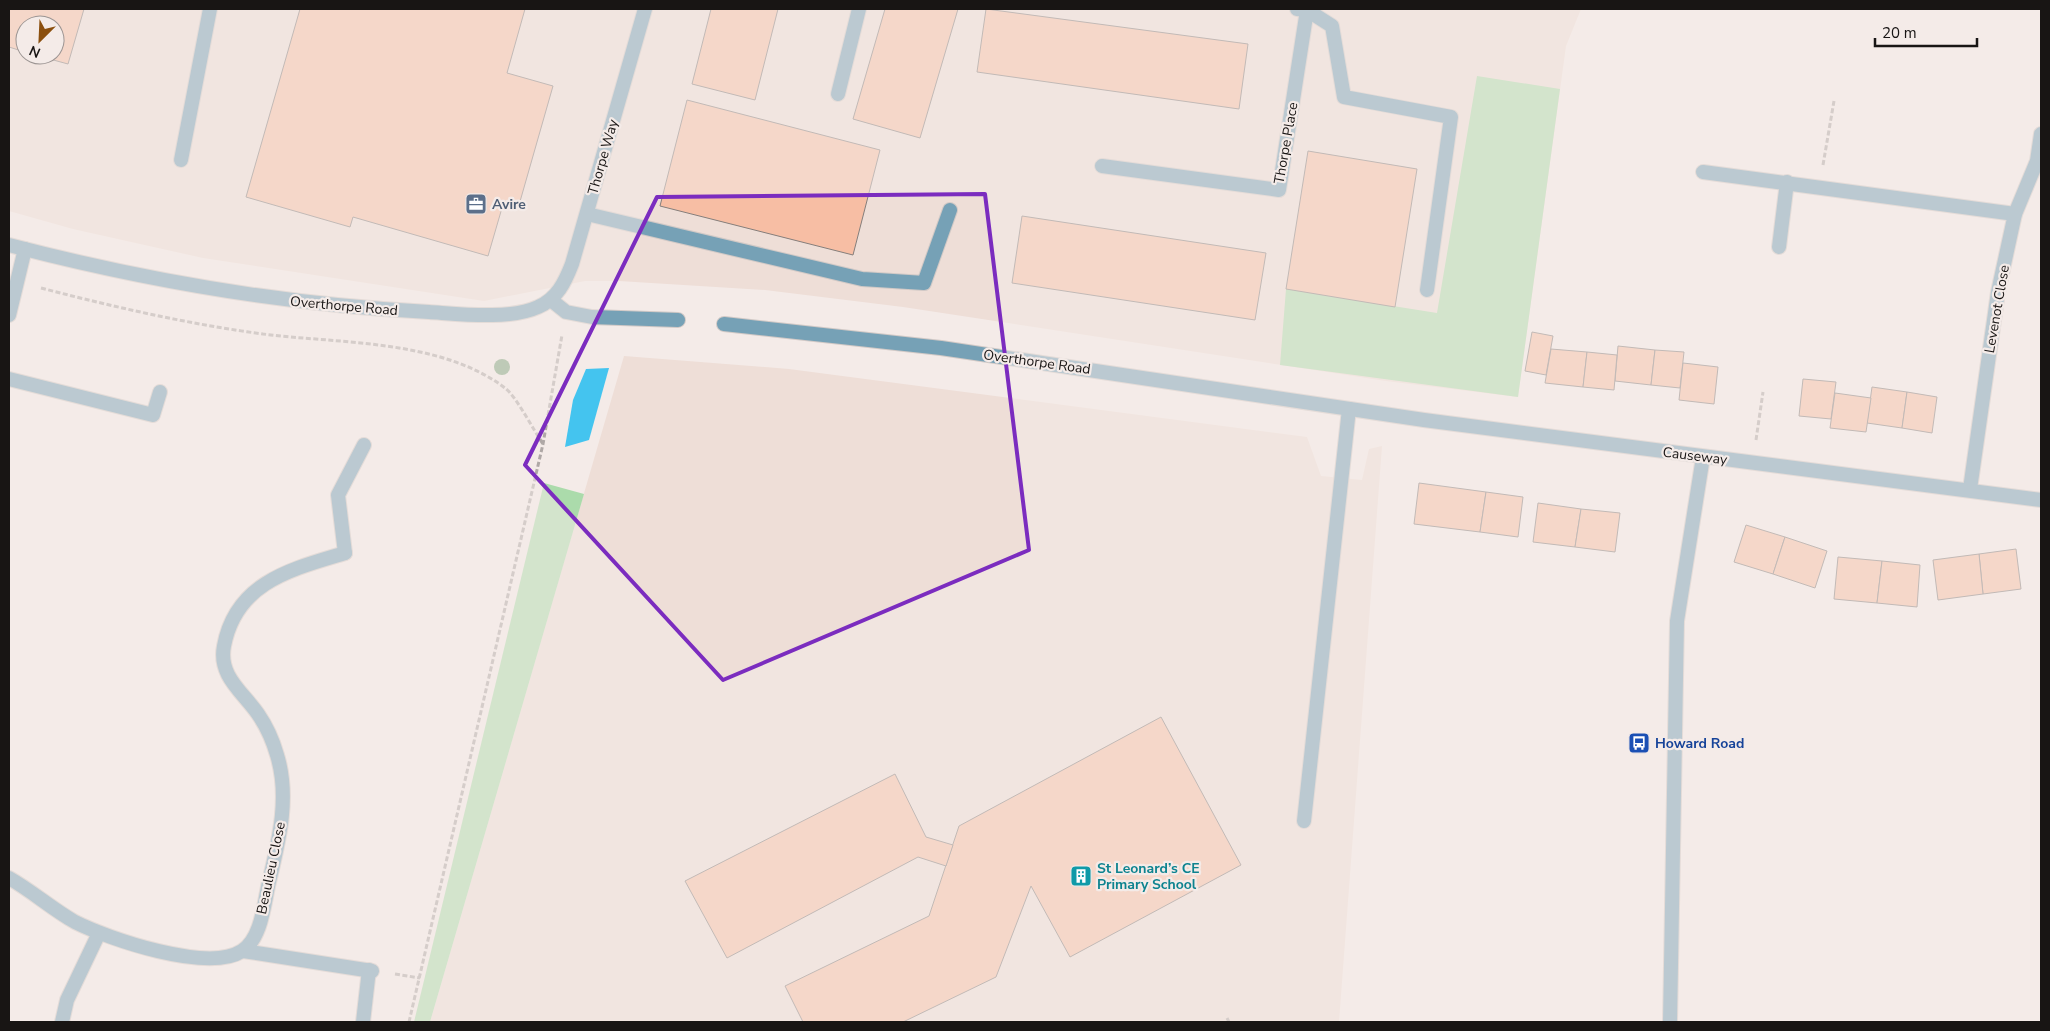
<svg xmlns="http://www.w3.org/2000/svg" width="2050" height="1031" font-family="'Nunito Sans',sans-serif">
	<rect width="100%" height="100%" fill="#f4ebe8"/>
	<!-- built -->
	<g fill="#eeded7" fill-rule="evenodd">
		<path d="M9,9H1581L1566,46L1518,397L1386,381L903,307L765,290L619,281H585L484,301L203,258L73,229L9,211ZM25,25H55V55H25Z"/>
		<polygon points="624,356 789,369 1307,437 1321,476 1362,480 1369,449 1382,446 1339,1022 430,1022"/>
	</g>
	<!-- green -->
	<g fill="#abdbab">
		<polygon points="1477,76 1560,89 1518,397 1280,365 1286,289 1437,313"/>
		<polygon points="544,483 584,494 430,1022 414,1022"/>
	</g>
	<!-- water -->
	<polygon fill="#44c4ef" points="609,368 589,440 565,447 573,400 586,369"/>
	<!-- building -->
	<g fill="#f7bea4" stroke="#857e7b">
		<polygon points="9,9 84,9 68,64 35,55 55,55 55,25 25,25 25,52 9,47"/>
		<polygon points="300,9 525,9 507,73 553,86 519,205 504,201 488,256 353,217 350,227 246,197"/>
		<polygon points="711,9 778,9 755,100 692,84"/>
		<polygon points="885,9 958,9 920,138 853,119"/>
		<polygon points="986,9 1248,44 1239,109 977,72"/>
		<polygon points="687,100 880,150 853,255 660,206"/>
		<polygon points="1308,151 1417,169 1395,307 1286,289"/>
		<polygon points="1022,216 1266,253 1255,320 1012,283"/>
		<polygon points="1532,332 1553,336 1546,375 1525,371"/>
		<polygon points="1618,346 1655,350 1651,385 1615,381"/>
		<polygon points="1551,349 1587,352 1583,387 1545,383"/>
		<polygon points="1655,350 1684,352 1680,388 1651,385"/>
		<polygon points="1587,352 1617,355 1614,390 1583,387"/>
		<polygon points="1683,363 1718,367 1714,404 1679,400"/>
		<polygon points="1803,379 1836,382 1831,419 1799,416"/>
		<polygon points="1872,387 1907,392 1902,428 1867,423"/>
		<polygon points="1907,392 1937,397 1932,433 1902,428"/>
		<polygon points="1835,393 1871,398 1866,432 1830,428"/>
		<polygon points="1419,483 1486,492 1480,532 1414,524"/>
		<polygon points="1486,492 1523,497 1518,537 1480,532"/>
		<polygon points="1538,503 1581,509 1575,547 1533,542"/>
		<polygon points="1581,509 1620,513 1615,552 1575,547"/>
		<polygon points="1746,525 1785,537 1773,574 1734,562"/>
		<polygon points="1785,537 1827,551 1815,588 1773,574"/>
		<polygon points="2016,549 2021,589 1983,594 1979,554"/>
		<polygon points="1979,554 1983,594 1938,600 1933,560"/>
		<polygon points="1838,557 1882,561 1877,603 1834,599"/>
		<polygon points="1882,561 1920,565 1917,607 1877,603"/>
		<polygon points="1161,717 1241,865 1070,957 1031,886 996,977 903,1022 803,1022 785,986 929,916 959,826"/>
		<polygon points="895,774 926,837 953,845 946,866 918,857 727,958 685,881"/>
	</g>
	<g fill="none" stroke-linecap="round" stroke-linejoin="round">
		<!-- service casing -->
		<g stroke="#d1c9c6" stroke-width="16">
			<g id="service">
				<polyline points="1297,9 1307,10 1332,26 1344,97 1451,117 1427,290"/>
				<polyline points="838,94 859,9"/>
				<polyline points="181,160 210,9"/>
				<polyline points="1102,166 1279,190 1307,10"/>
				<polyline points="587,214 862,279 924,283 950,210"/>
				<polyline points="9,379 153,415 160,392"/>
				<polyline points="345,553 338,495 364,445"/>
				<polyline points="1304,821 1349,409"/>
				<polyline points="243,951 372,971"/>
				<polyline points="363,1022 369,970"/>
			</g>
		</g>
		<!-- minor casing -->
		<g stroke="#d1c9c6" stroke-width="16">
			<g id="minor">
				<polyline points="1307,10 1308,9"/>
				<polyline points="1703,172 2015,214"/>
				<path d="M9,245C147,281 287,305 429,312C460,314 510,320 538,307C557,299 565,282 572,264L645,9"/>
				<polyline points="1779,247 1787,182"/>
				<polyline points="551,300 566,312 592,317 678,320"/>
				<polyline points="9,315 25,249"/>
				<polyline points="724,324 941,348 1424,420 2041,500"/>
				<polyline points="1970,489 1998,292 2015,214 2037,161 2041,134"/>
				<path d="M9,878C32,891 52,909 75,922C109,939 208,973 242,951C262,938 264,903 269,882C279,840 290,797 277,755C273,741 267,727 258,714C243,692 218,676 224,646C236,582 292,569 345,553"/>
				<polyline points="62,1022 67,1000 99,933"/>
				<polyline points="1670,1022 1677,621 1703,457"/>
			</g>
		</g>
		<!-- path -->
		<g stroke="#afa8a6" stroke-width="3" stroke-dasharray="5 2.5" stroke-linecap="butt">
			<polyline points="1823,165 1834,101"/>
			<path d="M41,288C114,307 188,324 263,334C341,344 440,339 505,388C516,396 534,431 543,444"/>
			<polyline points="1756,440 1763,392"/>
			<polyline points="395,974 420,978"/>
			<polyline points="1227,1018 1229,1022"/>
			<polyline points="409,1022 543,444 562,335"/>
		</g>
		<!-- service -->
		<use href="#service" stroke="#76a1b6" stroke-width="14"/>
		<!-- minor -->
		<use href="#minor" stroke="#76a1b6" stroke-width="14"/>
	</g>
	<!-- trees -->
	<circle fill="#7da27c" cx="502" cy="367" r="8"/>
	<!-- marked area -->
	<path d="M0 0H2050V1031H0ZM985,194L1029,550L723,680L525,465L657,197Z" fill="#f4ebe8" fill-opacity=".55" fill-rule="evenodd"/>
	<path fill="none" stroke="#7b2cbf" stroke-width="4" stroke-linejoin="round" d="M985,194L1029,550L723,680L525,465L657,197Z"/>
	<!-- icons -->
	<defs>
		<g id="office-square" transform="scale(1.125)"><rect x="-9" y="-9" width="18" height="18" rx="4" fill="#5c6f8a" stroke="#f4ebe8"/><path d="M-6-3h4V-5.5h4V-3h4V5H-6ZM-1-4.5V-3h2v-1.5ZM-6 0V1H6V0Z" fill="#fff"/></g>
		<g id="bus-square" transform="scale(1.125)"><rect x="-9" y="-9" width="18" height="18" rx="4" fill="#1a4fb4" stroke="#f4ebe8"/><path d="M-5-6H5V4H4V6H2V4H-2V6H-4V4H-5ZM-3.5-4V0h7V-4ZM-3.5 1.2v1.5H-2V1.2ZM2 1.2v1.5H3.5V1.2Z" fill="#fff"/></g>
		<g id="building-square" transform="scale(1.125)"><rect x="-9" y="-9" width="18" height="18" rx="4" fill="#0f9aa8" stroke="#f4ebe8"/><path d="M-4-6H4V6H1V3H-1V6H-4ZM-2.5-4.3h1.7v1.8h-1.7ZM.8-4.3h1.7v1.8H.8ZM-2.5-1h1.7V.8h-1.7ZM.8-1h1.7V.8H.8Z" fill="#fff"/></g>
	</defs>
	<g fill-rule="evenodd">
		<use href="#office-square" x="476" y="204"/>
		<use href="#bus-square" x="1639" y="743"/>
		<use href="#building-square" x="1081" y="876"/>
	</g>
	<g text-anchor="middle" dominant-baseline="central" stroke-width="4.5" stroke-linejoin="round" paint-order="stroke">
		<!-- street labels -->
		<g font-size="14" fill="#181514" stroke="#f4ebe8">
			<text transform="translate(1286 143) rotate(-80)">Thorpe Place</text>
			<text transform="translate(603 157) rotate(-74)">Thorpe Way</text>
			<text transform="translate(344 306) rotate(5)">Overthorpe Road</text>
			<text transform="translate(1997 309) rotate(-80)">Levenot Close</text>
			<text transform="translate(1037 362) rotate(8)">Overthorpe Road</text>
			<text transform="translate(1695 456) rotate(7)">Causeway</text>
			<text transform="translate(271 868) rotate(-78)">Beaulieu Close</text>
		</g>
		<!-- service labels -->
		<g font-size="14" font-weight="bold" fill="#4e5e75" stroke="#f4ebe8" text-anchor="start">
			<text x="492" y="204">Avire</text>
		</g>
		<!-- transit labels -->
		<g font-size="14" font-weight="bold" fill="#164399" stroke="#f4ebe8" text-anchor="start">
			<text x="1655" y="743">Howard Road</text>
		</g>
		<!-- culture labels -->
		<g font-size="14" font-weight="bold" fill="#0d838f" stroke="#f4ebe8" text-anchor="start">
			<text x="1097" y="868">St Leonard’s CE<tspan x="1097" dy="16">Primary School</tspan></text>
		</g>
	</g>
	<!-- border -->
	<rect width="2050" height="1031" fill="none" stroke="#181514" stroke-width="20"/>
	<!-- north arrow -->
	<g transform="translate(40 40) rotate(204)"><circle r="24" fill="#f4ebe8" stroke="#9c9593"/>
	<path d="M0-4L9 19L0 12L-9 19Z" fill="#8b4f0e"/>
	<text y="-8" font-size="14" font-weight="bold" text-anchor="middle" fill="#181514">N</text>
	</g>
	<!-- scale -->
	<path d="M1875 38v8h102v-8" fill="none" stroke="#181514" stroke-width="2.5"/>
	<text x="1882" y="38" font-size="15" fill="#181514" stroke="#f4ebe8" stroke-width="4" paint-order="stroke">20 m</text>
</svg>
